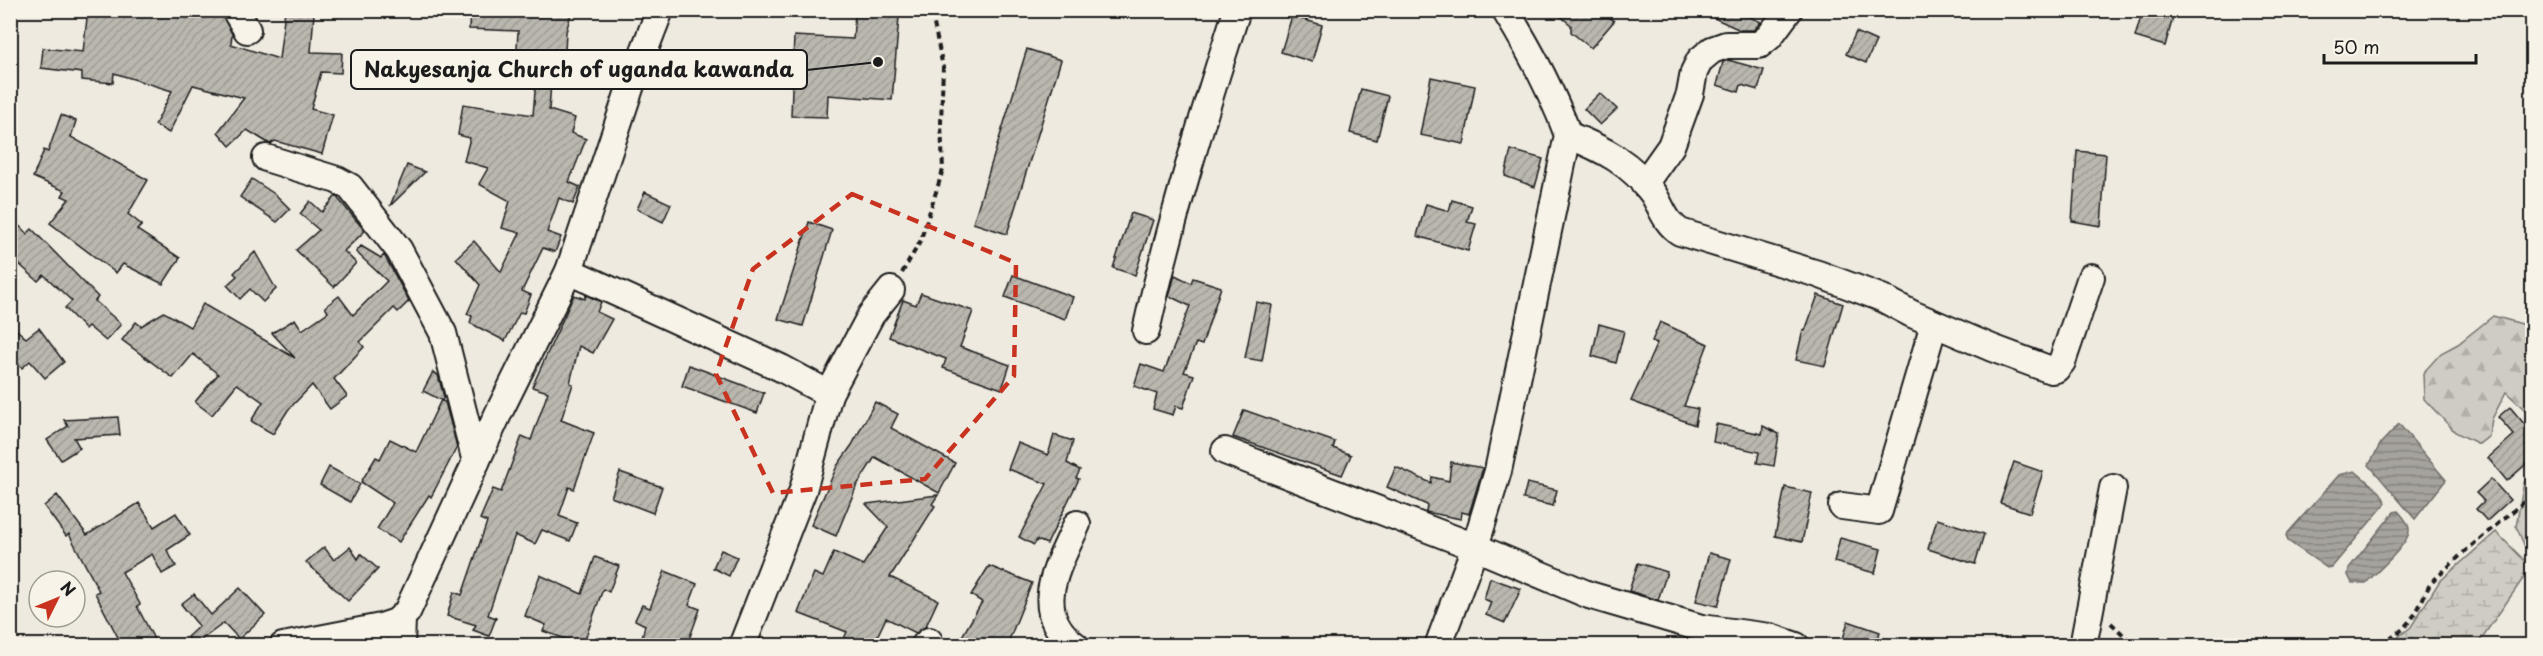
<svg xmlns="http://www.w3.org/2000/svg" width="2543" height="656" font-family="'Playpen Sans',sans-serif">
	<defs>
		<pattern id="forest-firs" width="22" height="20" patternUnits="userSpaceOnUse" patternTransform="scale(1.5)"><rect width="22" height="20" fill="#cfccc3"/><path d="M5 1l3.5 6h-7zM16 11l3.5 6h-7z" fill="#b1afa7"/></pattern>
		<pattern id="wetland-marsh" width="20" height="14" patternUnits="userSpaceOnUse" patternTransform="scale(1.5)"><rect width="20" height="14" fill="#cfccc3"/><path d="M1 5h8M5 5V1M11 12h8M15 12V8" fill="none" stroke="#b1afa7"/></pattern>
		<pattern id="water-rules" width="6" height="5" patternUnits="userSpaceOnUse" patternTransform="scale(1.5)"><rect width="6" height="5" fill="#a6a39d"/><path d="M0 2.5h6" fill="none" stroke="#86847f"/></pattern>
		<pattern id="building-hatch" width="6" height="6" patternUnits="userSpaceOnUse" patternTransform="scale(1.5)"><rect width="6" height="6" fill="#bab7af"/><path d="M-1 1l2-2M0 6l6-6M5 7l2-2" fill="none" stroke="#9f9d96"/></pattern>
	</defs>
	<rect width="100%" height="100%" fill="#eeeae0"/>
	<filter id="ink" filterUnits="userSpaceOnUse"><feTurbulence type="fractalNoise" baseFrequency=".0167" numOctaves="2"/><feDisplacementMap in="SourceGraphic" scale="12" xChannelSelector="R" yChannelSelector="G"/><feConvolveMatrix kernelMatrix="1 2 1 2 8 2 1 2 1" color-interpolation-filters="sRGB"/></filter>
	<g filter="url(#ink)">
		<!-- forest -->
		<g fill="url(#forest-firs)" stroke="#767470" stroke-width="1.5">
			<polygon points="2493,316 2522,324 2532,337 2532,411 2527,412 2506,392 2492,419 2489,436 2479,444 2455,432 2424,399 2423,373 2441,353 2458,344"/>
			<polygon points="2532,470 2532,549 2525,547 2516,526 2524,482"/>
		</g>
		<!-- wetland -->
		<polygon fill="url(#wetland-marsh)" stroke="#767470" stroke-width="1.5" points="2496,532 2531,567 2477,645 2388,645 2411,627 2439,582"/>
		<!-- water -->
		<g fill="url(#water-rules)" stroke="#6f6d69" stroke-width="1.5">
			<polygon points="2399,424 2446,480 2415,519 2369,465 2381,443"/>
			<polygon points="2355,471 2380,492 2386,503 2332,567 2327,568 2288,541 2286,535 2339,475"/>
			<path d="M2398,511C2403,517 2410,524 2409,532C2407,546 2376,572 2366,583H2352L2348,575L2349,568L2394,512Z"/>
		</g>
		<!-- building -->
		<g fill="url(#building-hatch)" stroke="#1c1c1c" stroke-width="1.5">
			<polygon points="88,10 220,10 232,34 231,44 279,59 285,10 314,13 311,52 342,53 341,73 321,72 311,109 333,115 322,154 275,141 270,144 247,130 230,146 218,132 244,98 193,85 169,133 155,125 172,91 114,73 113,83 82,80 82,73 41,68 43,48 83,52"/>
			<polygon points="470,10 572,10 566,32 564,70 552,69 549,110 575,118 571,133 586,139 569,182 580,187 573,204 559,198 547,232 561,237 555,252 543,248 522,291 531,295 524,313 520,312 505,341 470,323 472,316 467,314 480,285 456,258 474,241 501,272 520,233 502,228 510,201 479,184 488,168 464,161 470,138 458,135 463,104 533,115 537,69 516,67 518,31 469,29"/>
			<polygon points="1553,10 1601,10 1614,21 1591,48 1571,32 1571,25"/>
			<polygon points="1697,10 1735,10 1761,22 1754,30 1740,30"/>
			<polygon points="2143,10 2175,10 2165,46 2135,37"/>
			<polygon points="855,13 899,17 892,100 828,95 827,117 791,116 794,36 853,39"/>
			<polygon points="1292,16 1322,25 1312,62 1281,52"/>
			<polygon points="1856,32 1876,41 1866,63 1846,54"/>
			<polygon points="1027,49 1061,60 1007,234 973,223"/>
			<polygon points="1728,60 1764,70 1758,90 1741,85 1739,92 1717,85 1723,62"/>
			<polygon points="1431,77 1475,86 1464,144 1420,135"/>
			<polygon points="1361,89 1388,96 1377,140 1350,133"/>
			<polygon points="1600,93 1617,109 1600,125 1584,109"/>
			<polygon points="61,115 76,121 71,137 148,180 128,214 142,225 137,230 180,258 163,284 123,264 116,273 50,223 69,199 62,196 65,191 33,177 44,150 48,152"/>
			<polygon points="1511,150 1543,159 1535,187 1505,176"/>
			<polygon points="2077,151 2106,154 2101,226 2072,221"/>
			<polygon points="407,165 425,172 390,206"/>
			<polygon points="252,179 276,195 290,209 277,222 240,197"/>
			<polygon points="645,192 671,204 663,222 637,209"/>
			<polygon points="336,196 365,231 344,251 356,263 334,287 296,250 319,230 300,214 310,201 322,212"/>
			<polygon points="1452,200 1472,206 1467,222 1476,224 1468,251 1417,236 1426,204 1449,211"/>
			<polygon points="1131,213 1153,220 1135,275 1113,268"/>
			<polygon points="10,216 27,234 32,229 98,297 95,301 121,324 106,341 88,326 85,329 65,308 72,301 44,275 38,281 10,256"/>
			<polygon points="809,222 832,230 803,326 778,319"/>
			<polygon points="361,246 381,258 384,255 409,301 398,312 394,308 360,342 364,347 334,379 347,396 330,409 312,385 288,410 273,434 251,421 263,402 237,384 212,415 195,402 218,374 193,354 173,378 122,340 136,322 141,326 164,312 190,327 203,304 295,358 272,333 295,319 302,330 328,312 325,307 339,296 353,315 387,281 356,252"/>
			<polygon points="255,252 276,289 263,302 250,289 240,299 227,285 237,276 234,273"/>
			<polygon points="1013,275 1073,297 1065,319 1005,297"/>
			<polygon points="1175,275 1191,283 1193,278 1221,287 1202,345 1196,343 1184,372 1194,375 1183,408 1176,406 1173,415 1153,409 1157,394 1134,386 1141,364 1164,372 1190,306 1169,296"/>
			<polygon points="921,293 973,311 960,347 1010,365 1002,389 943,368 946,359 889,337 903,300 916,305"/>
			<polygon points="574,295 585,299 586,295 601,302 597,312 612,319 593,353 579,346 570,383 573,384 561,420 594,433 574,489 569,487 559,516 577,523 570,541 542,530 535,544 515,535 488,615 496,618 489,636 473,630 476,625 447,616 454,592 462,595 487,522 480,519 493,489 501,492 522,436 531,440 548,392 532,387"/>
			<polygon points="1818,295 1843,304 1825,366 1796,360 1803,330 1805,331"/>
			<polygon points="1256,302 1272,305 1262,361 1245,358"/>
			<polygon points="1660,322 1708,344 1684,406 1698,409 1695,425 1631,401 1657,343 1652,341"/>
			<polygon points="10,324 26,338 39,328 64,362 45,378 30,361 22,368 10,355"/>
			<polygon points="1599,324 1624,331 1616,363 1592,356"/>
			<polygon points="689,365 764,393 757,413 682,386"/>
			<polygon points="433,372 438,375 444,397 442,401 445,402 457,447 431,497 429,495 399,542 377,529 393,503 361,482 376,457 380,459 390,439 416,452 441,400 423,391"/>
			<polygon points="875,402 898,414 891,428 955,463 939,493 875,457 857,485 836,536 811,525 837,466 852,445"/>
			<polygon points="2510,407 2532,433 2532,459 2507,481 2488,458 2514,435 2498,417"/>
			<polygon points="1244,410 1335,442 1333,448 1351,455 1342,475 1233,437"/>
			<polygon points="118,417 120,435 74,438 80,448 61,460 47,440 68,426 64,420"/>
			<polygon points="1716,424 1762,434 1763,426 1779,434 1774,466 1757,463 1759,452 1713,442"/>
			<polygon points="1054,435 1073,441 1067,463 1080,470 1076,478 1079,479 1047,544 1037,540 1034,545 1019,537 1047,484 1008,469 1018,443 1048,455"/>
			<polygon points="1451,462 1483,468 1469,514 1462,512 1461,519 1426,512 1427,505 1387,487 1396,467 1431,483 1432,477 1449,481"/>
			<polygon points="2014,462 2043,472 2030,513 2000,503"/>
			<polygon points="329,467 360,484 350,502 320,485"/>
			<polygon points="620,472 662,487 653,513 611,497"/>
			<polygon points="2491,479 2510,500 2487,521 2476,509 2484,501 2476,493"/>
			<polygon points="1527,483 1557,490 1553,506 1523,499"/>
			<polygon points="1785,487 1812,493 1802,542 1775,536"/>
			<polygon points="57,495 87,535 139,503 154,527 176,513 190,535 167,550 176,566 162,574 152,554 122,572 140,604 137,606 157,645 122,645 95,593 99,591 69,534 66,536 44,506"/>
			<polygon points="938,495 932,504 935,506 890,577 938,600 926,626 916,633 886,618 873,645 841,645 847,632 798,613 814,573 823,577 834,552 863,565 888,527 866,504"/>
			<polygon points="1937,519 1984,534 1975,564 1928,549"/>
			<polygon points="1840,538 1881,549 1875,573 1834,562"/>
			<polygon points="324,547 334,560 350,547 358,559 361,554 378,569 348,601 306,562"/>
			<polygon points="721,550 737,557 729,576 713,568"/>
			<polygon points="1709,553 1731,559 1718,606 1696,601"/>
			<polygon points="595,557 619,566 609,592 603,589 583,645 543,631 546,625 525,616 540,575 582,594"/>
			<polygon points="1638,563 1667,572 1658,600 1629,591"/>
			<polygon points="989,566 1032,583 1007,645 957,645 982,602 971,595"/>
			<polygon points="665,571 697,584 689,605 700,609 687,645 652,645 641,643 645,625 635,620 642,605 650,608"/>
			<polygon points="1490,578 1521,589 1505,623 1486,615 1491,602 1484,599"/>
			<polygon points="240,588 265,615 239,639 224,623 194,645 187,637 199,626 181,604 194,594 211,615"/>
			<polygon points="1848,621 1880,632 1876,645 1862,645 1843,639"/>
		</g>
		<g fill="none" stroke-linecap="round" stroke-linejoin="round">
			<!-- minor casing -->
			<g stroke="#1c1c1c" stroke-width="30">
				<g id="minor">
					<polyline points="235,10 247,30"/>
					<polyline points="660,10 631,85 569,271 781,368 829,394 803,490 742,646"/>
					<path d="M1568,135C1603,149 1632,163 1654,195C1662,209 1666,223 1680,232L1818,274L1882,298L1912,314L1992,348L2051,370L2056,369L2062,362L2091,277"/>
					<polyline points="266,158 337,180 350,187 399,250 443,333 476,462"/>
					<polyline points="1644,184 1671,146 1690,94 1694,72 1700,60 1712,50 1726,45 1759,45 1769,37 1789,10"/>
					<path d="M1146,331C1170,223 1203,116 1237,10"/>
					<polyline points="829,394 871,315 891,290"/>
					<polyline points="1225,451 1475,547 1589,595 1701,628 1770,637 1796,646"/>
					<polyline points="1842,506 1879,511 1934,324"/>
					<polyline points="283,646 381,627 396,622 407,612 499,412 569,271"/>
					<polyline points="401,646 402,618"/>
					<polyline points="924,646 929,641"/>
					<path d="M1076,646C1028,611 1059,565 1077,524"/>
					<path d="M1438,646L1475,547L1498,471L1568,135C1552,91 1530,50 1505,10"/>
					<polyline points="2083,646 2113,488"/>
				</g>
			</g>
			<!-- path -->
			<g stroke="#1c1c1c" stroke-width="4" stroke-dasharray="6 4.5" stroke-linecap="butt">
				<polyline points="902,273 920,242 943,170 941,123 943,67 931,10"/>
				<polyline points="2111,623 2135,646"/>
				<polyline points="2381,646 2403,629 2416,613 2430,584 2463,553 2532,495"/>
			</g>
			<!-- minor -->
			<use href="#minor" stroke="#f7f3e8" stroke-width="26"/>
		</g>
	</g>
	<!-- marked area -->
	<path fill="none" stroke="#c8321e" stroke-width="4.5" stroke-dasharray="12 8" stroke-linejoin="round" d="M852,194L1016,263L1014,376L925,479L773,493L716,374L753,269Z"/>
	<!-- callouts -->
	<path fill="none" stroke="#1c1c1c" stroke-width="2" d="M878 62L807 70"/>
	<circle fill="#1c1c1c" stroke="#f7f3e8" stroke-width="2" cx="878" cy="62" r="6"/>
	<rect fill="#f7f3e8" stroke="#1c1c1c" stroke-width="2" x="351" y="50" width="456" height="39" rx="6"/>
	<g font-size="21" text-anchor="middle" font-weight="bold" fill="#1c1c1c">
		<text x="579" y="77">Nakyesanja Church of uganda kawanda</text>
	</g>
	<!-- margin -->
	<rect width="2543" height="656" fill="none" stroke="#f7f3e8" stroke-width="36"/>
	<rect x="18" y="18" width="2507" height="620" fill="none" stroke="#1c1c1c" stroke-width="2" filter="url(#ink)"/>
	<!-- north arrow -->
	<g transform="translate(57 599) rotate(47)"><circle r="28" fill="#f7f3e8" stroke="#9f9d96" stroke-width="1.5"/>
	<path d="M0-4.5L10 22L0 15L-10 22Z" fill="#c8321e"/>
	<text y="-9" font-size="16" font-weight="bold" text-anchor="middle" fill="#1c1c1c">N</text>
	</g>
	<!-- scale -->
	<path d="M2324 54v9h152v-9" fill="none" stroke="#1c1c1c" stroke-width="3"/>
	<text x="2333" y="54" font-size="18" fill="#1c1c1c" stroke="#f7f3e8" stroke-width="4.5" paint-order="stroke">50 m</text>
</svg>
